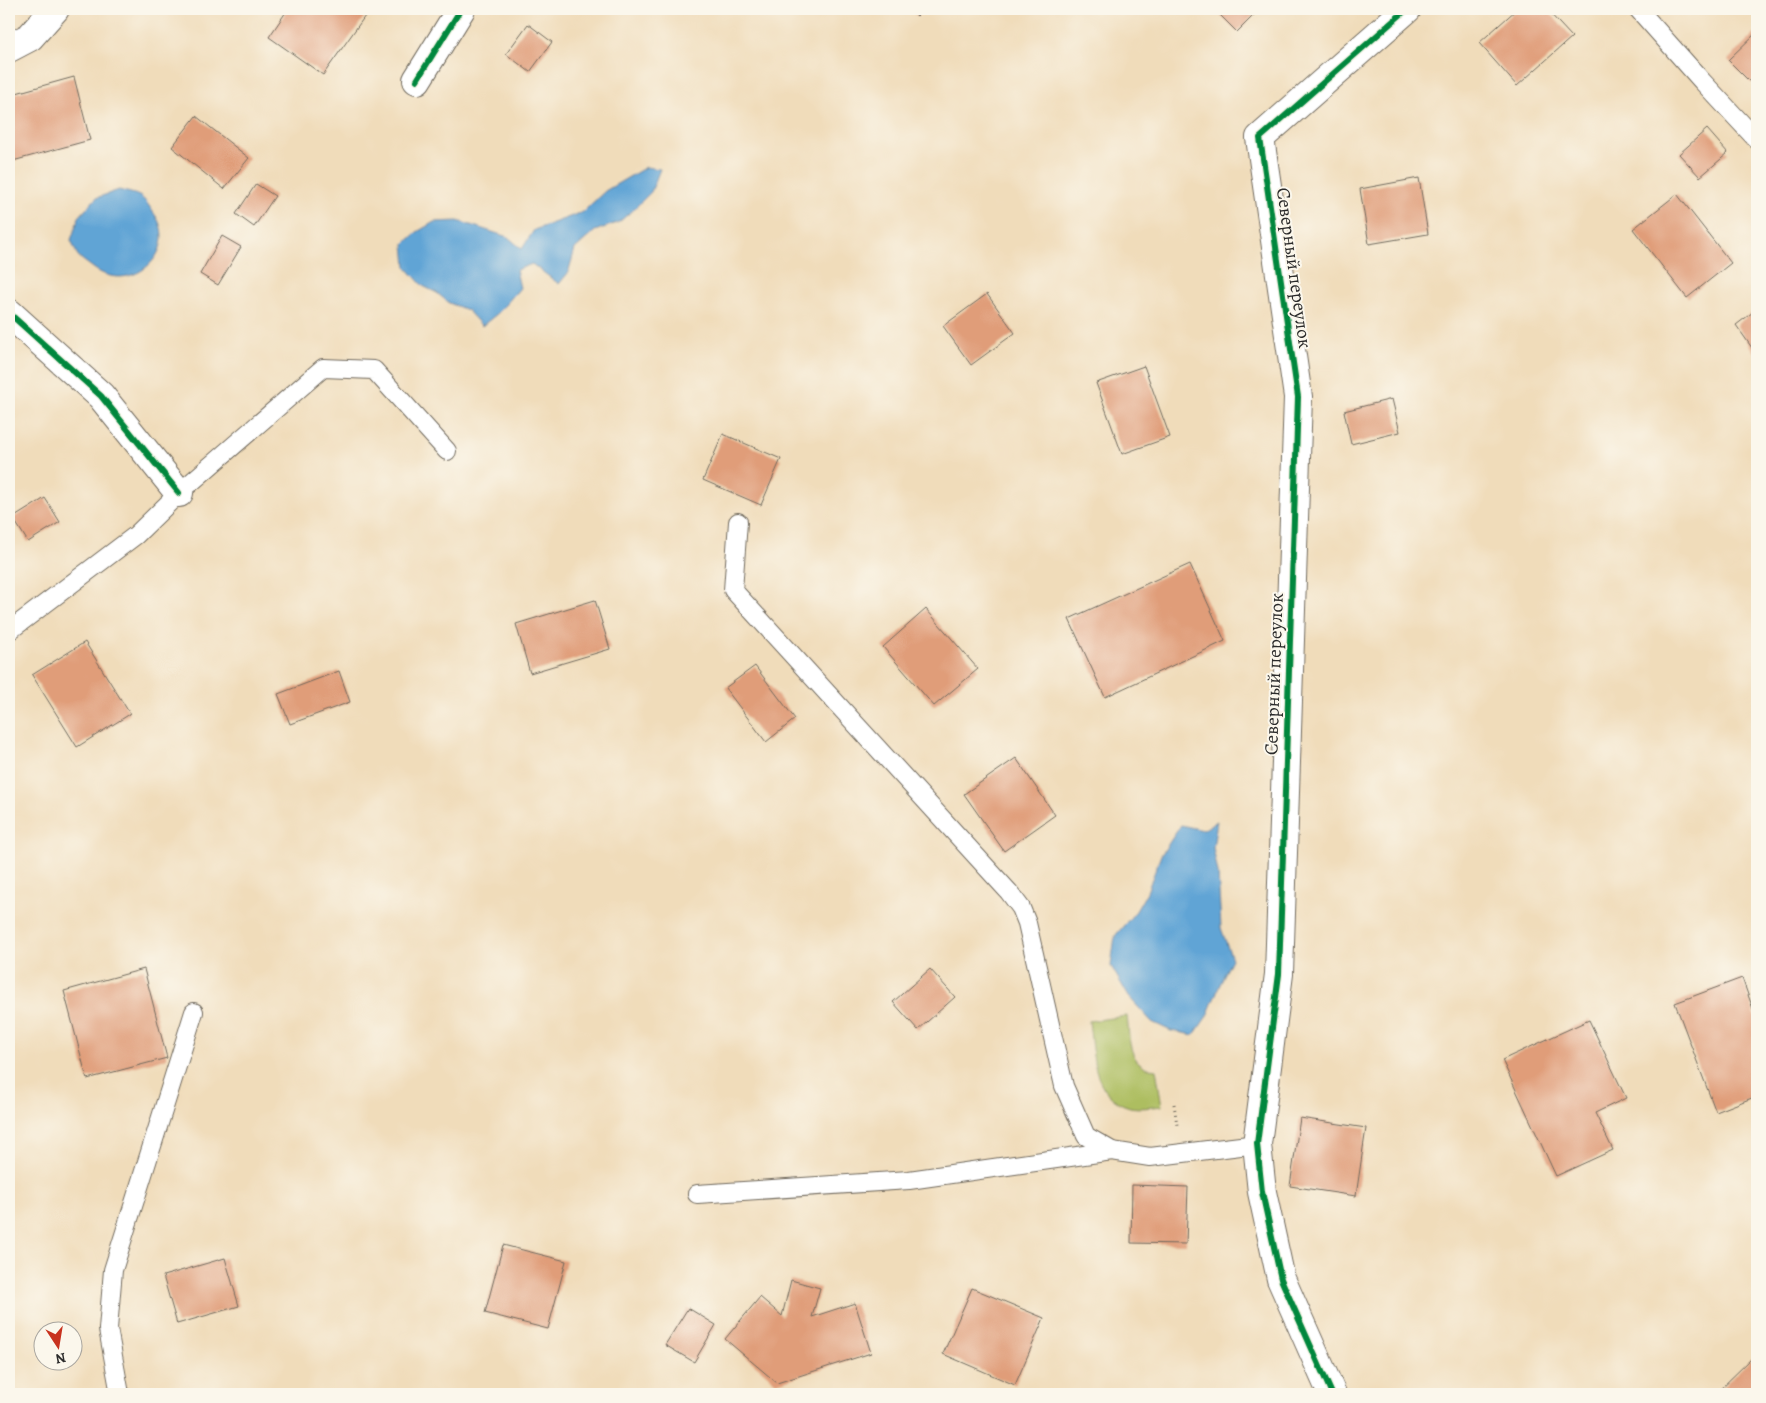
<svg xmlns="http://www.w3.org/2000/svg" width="1766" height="1403" font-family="Alegreya,serif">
	<rect width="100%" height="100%" fill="#fbf7ec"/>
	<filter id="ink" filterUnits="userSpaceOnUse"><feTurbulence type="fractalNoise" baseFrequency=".02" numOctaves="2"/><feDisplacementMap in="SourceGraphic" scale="10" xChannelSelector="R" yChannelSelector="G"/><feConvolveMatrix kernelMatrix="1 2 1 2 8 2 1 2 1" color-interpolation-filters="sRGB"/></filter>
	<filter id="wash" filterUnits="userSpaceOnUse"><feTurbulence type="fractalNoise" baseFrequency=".0096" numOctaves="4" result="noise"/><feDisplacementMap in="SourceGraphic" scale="20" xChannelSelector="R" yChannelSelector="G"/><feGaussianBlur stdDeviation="1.12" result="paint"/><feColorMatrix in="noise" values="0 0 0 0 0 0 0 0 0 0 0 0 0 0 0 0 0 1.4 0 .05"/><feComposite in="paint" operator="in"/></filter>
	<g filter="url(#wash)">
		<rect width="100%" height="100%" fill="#f0dcba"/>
		<!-- green -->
		<path fill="#adbe61" stroke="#6c7446" d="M1127,1016C1130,1039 1127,1067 1156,1069L1162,1106C1152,1107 1140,1109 1130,1107C1092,1097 1093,1053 1089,1021Z"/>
		<!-- water -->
		<g fill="#61a4d5" stroke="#466880">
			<polygon points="646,167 660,169 651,192 635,208 619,222 595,231 575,249 568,273 559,284 532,264 516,270 520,288 498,313 482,326 467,310 449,303 437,293 423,286 406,267 404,244 417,232 434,222 458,221 508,237 522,249 534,230 583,212 605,191"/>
			<path d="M119,190C125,192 135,193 141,197C145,200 150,207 153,212C183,250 131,298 92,267C87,263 80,259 77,254C75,250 73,245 71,240L79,217L96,198Z"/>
			<polygon points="1217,821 1213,848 1218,873 1221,928 1232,959 1223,977 1207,1016 1194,1035 1171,1031 1152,1022 1129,997 1111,966 1115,936 1136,911 1147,892 1161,855 1181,825 1203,830"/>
		</g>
		<g id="blocks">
			<!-- building -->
			<g fill="#e09d79">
				<polygon points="288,9 370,9 323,75 269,37"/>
				<polygon points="909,9 924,9 917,16"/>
				<polygon points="1214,9 1260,9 1237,32"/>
				<polygon points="1517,9 1546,9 1572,37 1517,86 1479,43"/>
				<polygon points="528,24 552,42 530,72 506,54"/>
				<polygon points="1757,32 1757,77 1751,83 1728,60"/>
				<polygon points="74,77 90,140 9,162 9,95"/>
				<polygon points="196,116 249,158 224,189 172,147"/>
				<polygon points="1707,129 1728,153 1700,177 1679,154"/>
				<polygon points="1419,178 1428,234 1369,244 1360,189"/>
				<polygon points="256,184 275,196 254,227 236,214"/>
				<polygon points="1677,194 1731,263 1687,298 1633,229"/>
				<polygon points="222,236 241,247 218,285 200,274"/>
				<polygon points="987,294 1015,333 971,365 943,326"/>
				<polygon points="1757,309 1757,355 1736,325"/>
				<polygon points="1144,366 1170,437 1122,454 1096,383"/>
				<polygon points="1392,399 1400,432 1351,444 1344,411"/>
				<polygon points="723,434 781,459 761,505 703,480"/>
				<polygon points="45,498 60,522 28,542 13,518"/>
				<polygon points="1190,564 1225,641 1105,697 1069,619"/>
				<polygon points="595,600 610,649 530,673 516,624"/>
				<polygon points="926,609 978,669 934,706 883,647"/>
				<polygon points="85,642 130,714 77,747 32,675"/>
				<polygon points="755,666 795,719 766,742 725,688"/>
				<polygon points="339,671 350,702 290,724 278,694"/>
				<polygon points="1016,758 1055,815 1004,851 964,794"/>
				<polygon points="144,969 167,1058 87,1079 64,991"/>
				<polygon points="930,969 955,997 918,1030 893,1002"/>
				<polygon points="1742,978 1757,1020 1757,1096 1716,1112 1675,1003"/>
				<polygon points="1589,1020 1626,1098 1595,1113 1613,1150 1556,1176 1502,1060"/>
				<polygon points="1300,1118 1366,1128 1356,1196 1290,1186"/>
				<polygon points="1132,1185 1188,1187 1186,1244 1131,1243"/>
				<polygon points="503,1245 566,1261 548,1329 485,1313"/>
				<polygon points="225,1258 239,1306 177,1324 163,1276"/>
				<polygon points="791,1280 820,1288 812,1317 855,1303 871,1353 777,1383 725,1339 760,1297 782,1316"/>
				<polygon points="972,1288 1044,1318 1015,1385 943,1354"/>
				<polygon points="688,1308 716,1325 694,1362 665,1345"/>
				<polygon points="1753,1357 1757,1361 1757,1394 1715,1394"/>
			</g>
		</g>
	</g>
	<g filter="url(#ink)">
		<use href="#blocks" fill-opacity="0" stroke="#70695d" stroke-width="1"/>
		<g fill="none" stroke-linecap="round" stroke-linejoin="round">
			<!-- service casing -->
			<g stroke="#70695d" stroke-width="20">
				<g id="service">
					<polyline points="1638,9 1702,81 1757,140"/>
					<polyline points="738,522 733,590 1009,892 1021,908 1027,923 1064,1086 1086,1136 1112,1151 1150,1157 1257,1144"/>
					<polyline points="9,631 136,535 179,493 323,368 374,370 447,451"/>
					<polyline points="697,1194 909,1180 1112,1151"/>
					<polyline points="120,1394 108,1329 113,1270 194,1012"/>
				</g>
			</g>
			<!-- minor casing -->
			<g stroke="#70695d" stroke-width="30">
				<g id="minor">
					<polyline points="9,48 30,37 55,9"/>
					<polyline points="417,80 461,9"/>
					<polyline points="9,313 101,396 179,493"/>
					<polyline points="1332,1394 1281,1279 1262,1192 1257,1144 1279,974 1298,397 1260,138 1407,9"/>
				</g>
			</g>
			<!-- path -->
			<polyline stroke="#70695d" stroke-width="3" stroke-dasharray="1 4" stroke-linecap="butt" points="1174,1104 1177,1125"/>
			<!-- service -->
			<use href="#service" stroke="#fff" stroke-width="18"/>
			<!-- minor -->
			<use href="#minor" stroke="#fff" stroke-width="28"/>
			<!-- cycleway casing -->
			<g stroke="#fbf7ec" stroke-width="9">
				<g id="cycleway">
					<polyline points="417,80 461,9"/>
					<polyline points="9,313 101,396 179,493"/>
					<polyline points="1332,1394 1281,1279 1262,1192 1257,1144 1279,974 1298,397 1260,138 1407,9"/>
				</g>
			</g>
			<!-- cycleway -->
			<use href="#cycleway" stroke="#00873e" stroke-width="6"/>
		</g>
	</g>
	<g text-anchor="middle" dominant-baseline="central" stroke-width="4" stroke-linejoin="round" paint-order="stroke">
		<!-- street labels -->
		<g font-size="19" fill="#2b2b2b" stroke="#fbf7ec">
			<text transform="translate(1294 268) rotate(82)">Северный переулок</text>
			<text transform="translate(1274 674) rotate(-88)">Северный переулок</text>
		</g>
	</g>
	<!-- margin -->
	<rect width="1766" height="1403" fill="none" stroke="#fbf7ec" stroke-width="30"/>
	<!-- north arrow -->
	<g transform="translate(58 1346) rotate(168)"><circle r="24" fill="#fbf7ec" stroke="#a8a59f"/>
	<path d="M0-4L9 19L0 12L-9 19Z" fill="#c8321e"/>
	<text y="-8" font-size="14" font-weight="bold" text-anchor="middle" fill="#2b2b2b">N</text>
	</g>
</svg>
